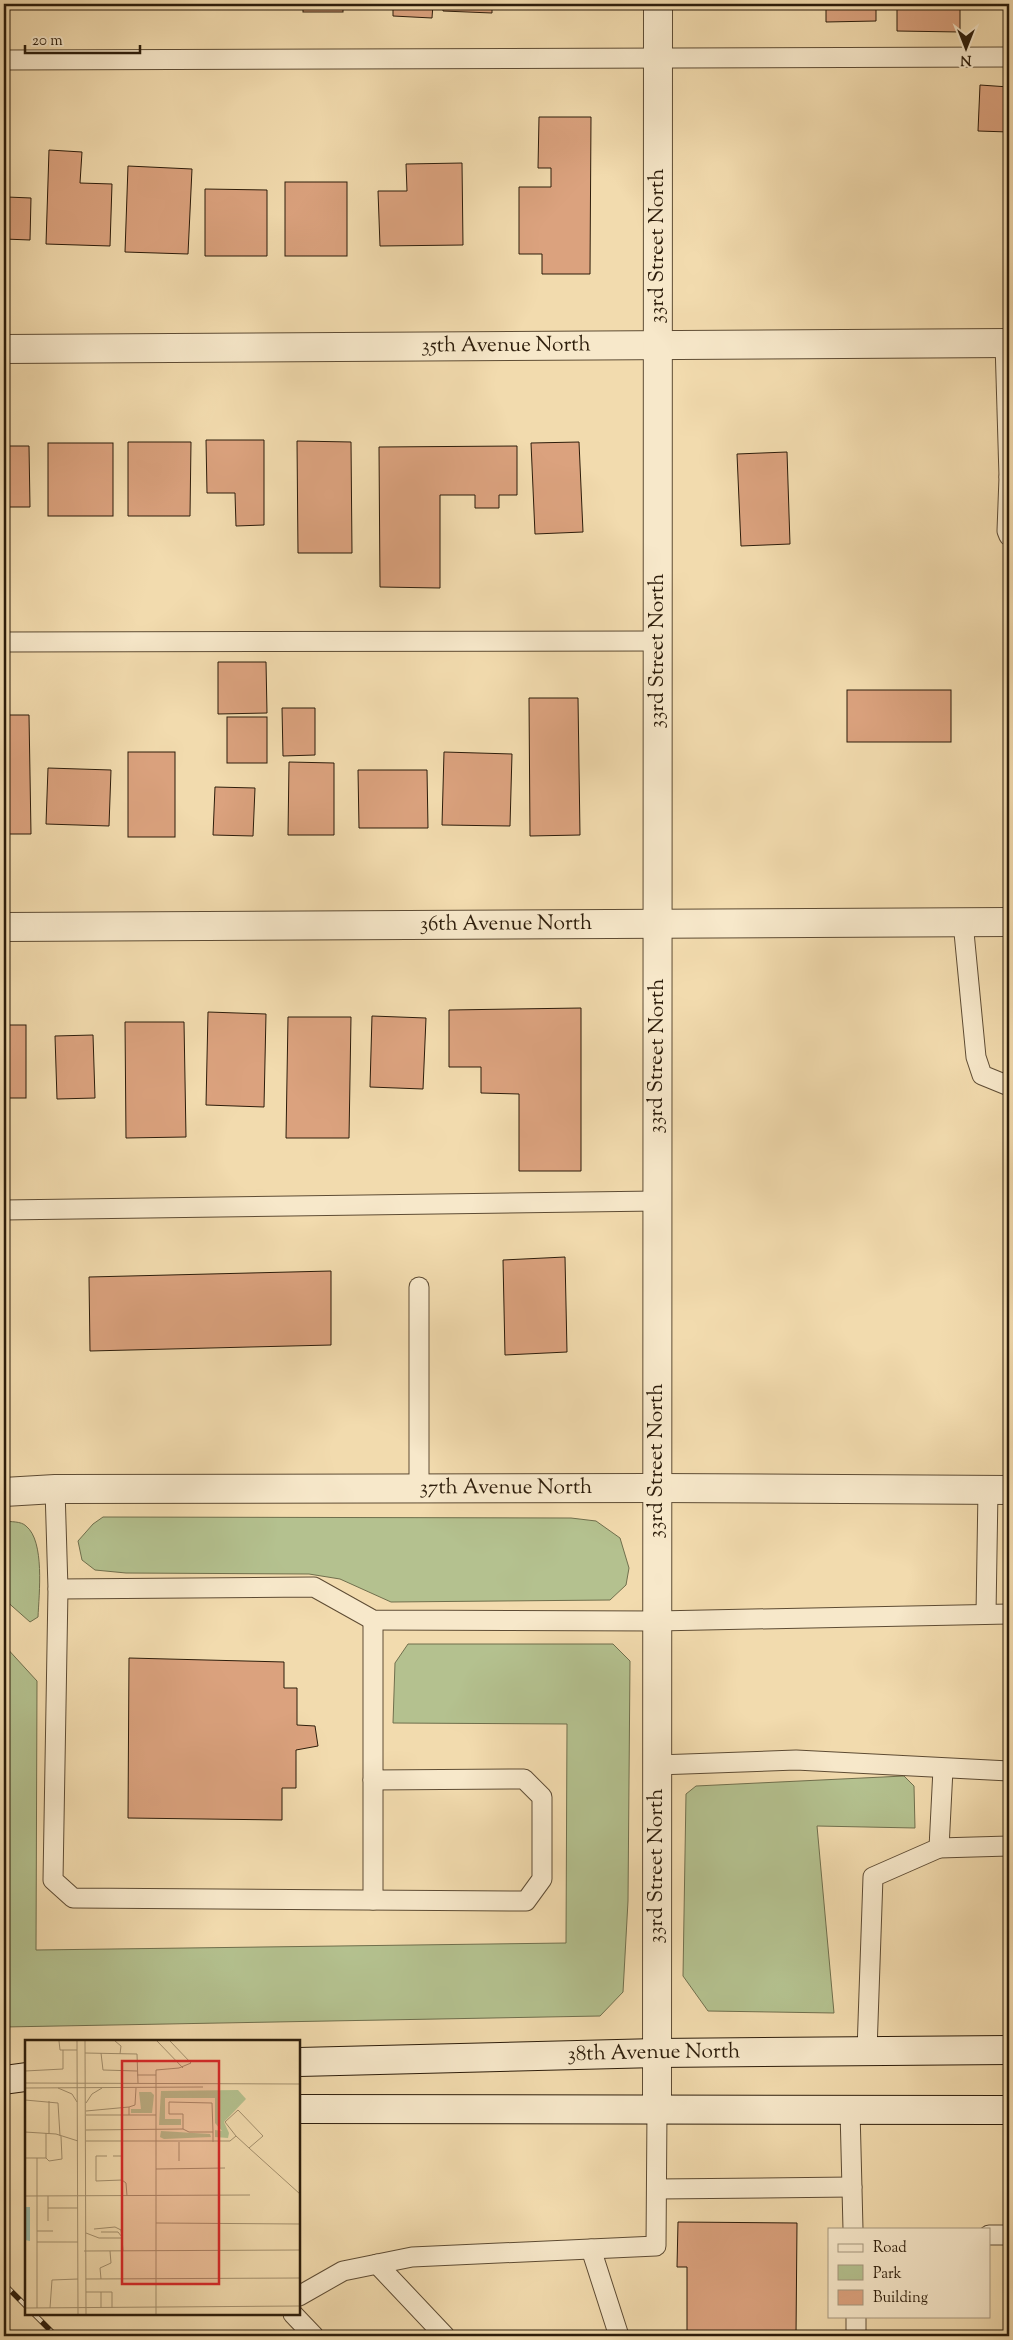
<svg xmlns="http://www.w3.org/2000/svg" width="1013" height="2340" font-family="'Sorts Mill Goudy',serif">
	<rect width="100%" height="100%" fill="#f2dbae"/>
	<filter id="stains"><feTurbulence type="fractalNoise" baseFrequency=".004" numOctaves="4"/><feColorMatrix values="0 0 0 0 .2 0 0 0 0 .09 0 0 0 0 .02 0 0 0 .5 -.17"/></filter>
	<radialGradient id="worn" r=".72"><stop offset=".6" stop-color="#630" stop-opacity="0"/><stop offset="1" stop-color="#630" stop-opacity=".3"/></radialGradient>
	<!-- green -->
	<g fill="#b4c18f" stroke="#706f4d">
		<polygon points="103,1517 571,1518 596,1521 620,1538 629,1568 626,1585 610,1600 391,1602 340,1579 309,1574 126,1573 95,1570 82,1560 78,1541 93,1524"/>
		<path d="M4,1521C11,1522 21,1521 26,1526C45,1541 39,1594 38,1617L30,1622L4,1599Z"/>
		<polygon points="408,1644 613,1644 630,1661 628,1901 623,1992 600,2016 4,2027 4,1645 37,1681 36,1950 566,1943 567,1724 393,1723 395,1663"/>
		<polygon points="904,1776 914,1786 915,1828 817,1826 834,2013 708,2011 683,1976 686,1794 696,1786"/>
	</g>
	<!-- building -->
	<g fill="#dba27e" stroke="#2d1d0b">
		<rect x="303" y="4" width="40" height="8"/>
		<polygon points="393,4 433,4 432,18 393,16"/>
		<polygon points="443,4 492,4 492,13 443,11"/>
		<polygon points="826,4 876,4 876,21 826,22"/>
		<polygon points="897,4 960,4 960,32 897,31"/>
		<polygon points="980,85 1009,87 1009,132 978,131"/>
		<polygon points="539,117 591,117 590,274 542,274 542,254 519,254 519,187 551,187 551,168 538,168"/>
		<polygon points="49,150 82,152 80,183 112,184 110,246 46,244"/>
		<polygon points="462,163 463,245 380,246 378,191 407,191 406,164"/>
		<polygon points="128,166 192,169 188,254 125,252"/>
		<polygon points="4,178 7,179 7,197 31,198 30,240 4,239"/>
		<rect x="285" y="182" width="62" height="74"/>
		<polygon points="205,189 267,190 267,256 205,256"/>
		<polygon points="206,440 264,440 264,525 236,526 235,493 207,493"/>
		<polygon points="297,441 351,442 352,553 298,553"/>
		<polygon points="128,442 191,442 190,516 128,516"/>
		<polygon points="579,442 583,532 535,534 531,443"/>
		<rect x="48" y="443" width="65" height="73"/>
		<polygon points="4,446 29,446 30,507 4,507"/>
		<polygon points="517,446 517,495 499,495 499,508 475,508 475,495 440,495 440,588 380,587 379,447"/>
		<polygon points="787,452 790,544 741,546 737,454"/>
		<polygon points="218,662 266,662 267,713 218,714"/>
		<rect x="847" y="690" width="104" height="52"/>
		<polygon points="529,698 578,698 580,835 530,836"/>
		<polygon points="282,708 315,708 315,755 283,756"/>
		<polygon points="4,715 29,715 31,834 4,834"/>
		<rect x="227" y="717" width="40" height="46"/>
		<rect x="128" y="752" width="47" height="85"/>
		<polygon points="444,752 512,754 510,826 442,825"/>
		<polygon points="289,762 334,763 334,835 288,835"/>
		<polygon points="48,768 111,770 109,826 46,824"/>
		<polygon points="358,770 427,770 428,828 359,828"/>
		<polygon points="215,787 255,788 253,836 213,835"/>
		<polygon points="581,1008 581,1171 519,1171 519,1094 481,1093 481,1067 449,1067 449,1010"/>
		<polygon points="208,1012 266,1014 264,1107 206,1105"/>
		<polygon points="372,1016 426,1018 423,1089 370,1087"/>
		<polygon points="288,1017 351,1017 349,1138 286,1138"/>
		<polygon points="125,1022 184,1022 186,1137 126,1138"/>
		<rect x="4" y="1025" width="22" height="73"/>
		<polygon points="93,1035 95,1098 57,1099 55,1036"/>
		<polygon points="565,1257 567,1352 505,1355 503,1260"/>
		<polygon points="331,1271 331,1345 90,1351 89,1277"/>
		<polygon points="129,1658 284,1662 284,1688 297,1688 297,1725 315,1726 318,1746 296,1750 296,1788 282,1788 282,1820 128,1818"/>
		<polygon points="678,2222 797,2223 796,2336 687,2336 687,2267 677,2267"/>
	</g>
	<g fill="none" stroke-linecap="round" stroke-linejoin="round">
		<!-- lane casing -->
		<g stroke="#5e4c34" stroke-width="21">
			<g id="lane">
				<polyline points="4,60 1009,57"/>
				<polyline points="1005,343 1009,477"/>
				<polyline points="1009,477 1007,531 1009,536"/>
				<polyline points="4,642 657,641"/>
				<polyline points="963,922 976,1057 982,1075 1009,1086"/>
				<polyline points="4,1210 657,1201"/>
				<polyline points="419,1287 419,1488"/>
				<polyline points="55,1489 58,1589 314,1587 373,1620 657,1621 1009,1614"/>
				<polyline points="58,1589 53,1880 73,1898 526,1901 542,1879 542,1797 524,1779 373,1780 373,1620"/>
				<polyline points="986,1614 988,1490"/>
				<polyline points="657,1765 796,1760 1009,1771"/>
				<polyline points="373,1780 373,1900"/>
				<polyline points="939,1848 1009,1846"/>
				<polyline points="867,2051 873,1877 939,1848 943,1769"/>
				<polyline points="850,2110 853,2229"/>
				<polyline points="657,2189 852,2187"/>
				<polyline points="989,2235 1009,2235"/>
				<polyline points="591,2249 619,2336"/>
				<polyline points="377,2264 445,2336"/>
				<polyline points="299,2296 343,2271 412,2257 656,2246 657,2110"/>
				<polyline points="293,2314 314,2336"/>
				<polyline points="856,2316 856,2336"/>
			</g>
		</g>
		<!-- street casing -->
		<g stroke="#5e4c34" stroke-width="30">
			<g id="street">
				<path id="s1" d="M4,349L1009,343"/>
				<path id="s2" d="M4,927L1009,922"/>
				<path id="s3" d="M4,1492L55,1489L657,1488L1009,1490"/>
				<path id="s4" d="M657,2110L658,4"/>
			</g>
		</g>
		<!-- secondary casing -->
		<g stroke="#2d1d0b" stroke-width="30">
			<g id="secondary">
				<path id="s5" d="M299,2062L657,2053L1009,2050"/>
				<polyline points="4,2080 26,2077"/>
				<polyline points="299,2109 1009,2110"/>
			</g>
		</g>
		<!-- lane -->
		<use href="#lane" stroke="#f7e8ca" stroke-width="19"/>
		<!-- street -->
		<use href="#street" stroke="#f7e8ca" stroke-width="28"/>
		<!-- secondary -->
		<use href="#secondary" stroke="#f7e8ca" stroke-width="28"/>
		<!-- rail casing -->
		<g stroke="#2d1d0b" stroke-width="5.5">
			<g id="rail">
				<polyline points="4,2284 26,2306"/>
				<polyline points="34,2314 56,2336"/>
			</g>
		</g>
		<!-- rail -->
		<use href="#rail" stroke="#f7e8ca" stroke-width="4" stroke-dasharray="11" stroke-linecap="butt"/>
	</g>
	<g text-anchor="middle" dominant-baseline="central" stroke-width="4" stroke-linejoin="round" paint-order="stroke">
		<!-- street labels -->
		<g font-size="21" fill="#2d1d0b" stroke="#f7e8ca">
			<text stroke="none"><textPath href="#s4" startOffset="1864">33rd Street North</textPath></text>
			<text stroke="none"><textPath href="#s1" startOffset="502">35th Avenue North</textPath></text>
			<text stroke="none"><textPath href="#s4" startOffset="1459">33rd Street North</textPath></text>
			<text stroke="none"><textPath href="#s2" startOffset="502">36th Avenue North</textPath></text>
			<text stroke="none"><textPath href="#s4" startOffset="1054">33rd Street North</textPath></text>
			<text stroke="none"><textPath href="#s4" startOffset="649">33rd Street North</textPath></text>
			<text stroke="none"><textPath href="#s3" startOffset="502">37th Avenue North</textPath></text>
			<text stroke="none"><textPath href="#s4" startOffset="244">33rd Street North</textPath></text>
			<text stroke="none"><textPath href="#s5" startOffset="355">38th Avenue North</textPath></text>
		</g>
	</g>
	<!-- overview -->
	<g transform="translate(25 2040)">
		<rect width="275" height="275" fill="#f2dbae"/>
		<path d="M213,50L221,59L199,82L204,93L203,98L190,97V90L197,91L190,83V58H140V79H156V85H134L136,51ZM114,52H126L129,55L127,73H106V69H116ZM136,91L185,94L186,97L139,99L135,97Z" fill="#b4c18f"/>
		<path d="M0,167H5V201L0,200Z" fill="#9bbba9"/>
		<path fill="none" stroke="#a38f6d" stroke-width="1" d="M34,1L35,10H52M52,1L53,274M60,1L61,274M90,1L96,6L95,14M132,1L158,28M60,13L112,14L113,43M76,13L78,30L112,31M0,31L38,29V10M112,35H131M0,43L275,44M0,48L178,47M33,48L47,54L52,62M0,60L33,63L35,96M24,61V93M61,63L67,54L77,48M61,71L104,67M61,75H131M104,75V67L110,65L111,48M158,89V74H144V62L187,63L188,92M61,90L158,89L164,92H188V102M0,92L31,94L53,101M61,101H205L211,96L200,82L213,70L238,96L224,108L211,96M154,102V121M224,108L275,154M82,116H71V141L97,140M88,116H97V140L101,143L102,156M0,118H21V93M12,118V268M21,118L24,121L37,119L36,96M131,129L200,128M0,156L225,155M23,168H53M23,181V156M131,183L275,184M69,189L90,187L96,190L97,198M12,191H28M76,192H93L97,197M61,193L74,198H97L98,211M12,202H53M59,211L275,210M61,239L275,238M76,239L75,228L86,223L85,211M61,252H87V268M76,252V268M0,268L275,266M25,268L27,240L53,239M131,274V30L154,28L166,23L145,1"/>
		<path fill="#d62828" fill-opacity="0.15" stroke="#d62828" stroke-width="2.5" d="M97,21H194V244H97Z"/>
		<rect width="275" height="275" fill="none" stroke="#2d1d0b" stroke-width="2.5"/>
	</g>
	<!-- margin -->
	<rect width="1013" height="2340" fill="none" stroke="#f2dbae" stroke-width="20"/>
	<rect x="5" y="5" width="1003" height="2330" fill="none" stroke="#2d1d0b" stroke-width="2.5"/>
	<rect x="10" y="10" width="993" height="2320" fill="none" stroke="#2d1d0b"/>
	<!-- legend -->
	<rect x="828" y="2228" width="162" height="90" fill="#f7e8ca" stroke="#a6977e"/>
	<rect x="838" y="2244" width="25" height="8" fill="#f7e8ca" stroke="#a6977e"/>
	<text x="873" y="2252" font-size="15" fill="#2d1d0b">Road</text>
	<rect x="838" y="2265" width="25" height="15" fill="#b4c18f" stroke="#a6977e"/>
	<text x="873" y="2278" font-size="15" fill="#2d1d0b">Park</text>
	<rect x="838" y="2290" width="25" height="15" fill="#dba27e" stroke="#a6977e"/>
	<text x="873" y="2302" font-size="15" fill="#2d1d0b">Building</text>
	<!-- north arrow -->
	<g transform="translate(966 48) rotate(180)" stroke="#f7e8ca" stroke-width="4" paint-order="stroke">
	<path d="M0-4L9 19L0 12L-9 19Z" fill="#2d1d0b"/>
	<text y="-8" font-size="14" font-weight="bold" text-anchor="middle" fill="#2d1d0b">N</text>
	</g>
	<!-- scale -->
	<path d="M25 45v8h115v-8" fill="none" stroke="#2d1d0b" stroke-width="2.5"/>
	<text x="32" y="45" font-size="15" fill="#2d1d0b" stroke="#f7e8ca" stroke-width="4" paint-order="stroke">20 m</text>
	<rect width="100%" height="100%" filter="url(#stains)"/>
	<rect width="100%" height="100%" fill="url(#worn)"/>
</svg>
